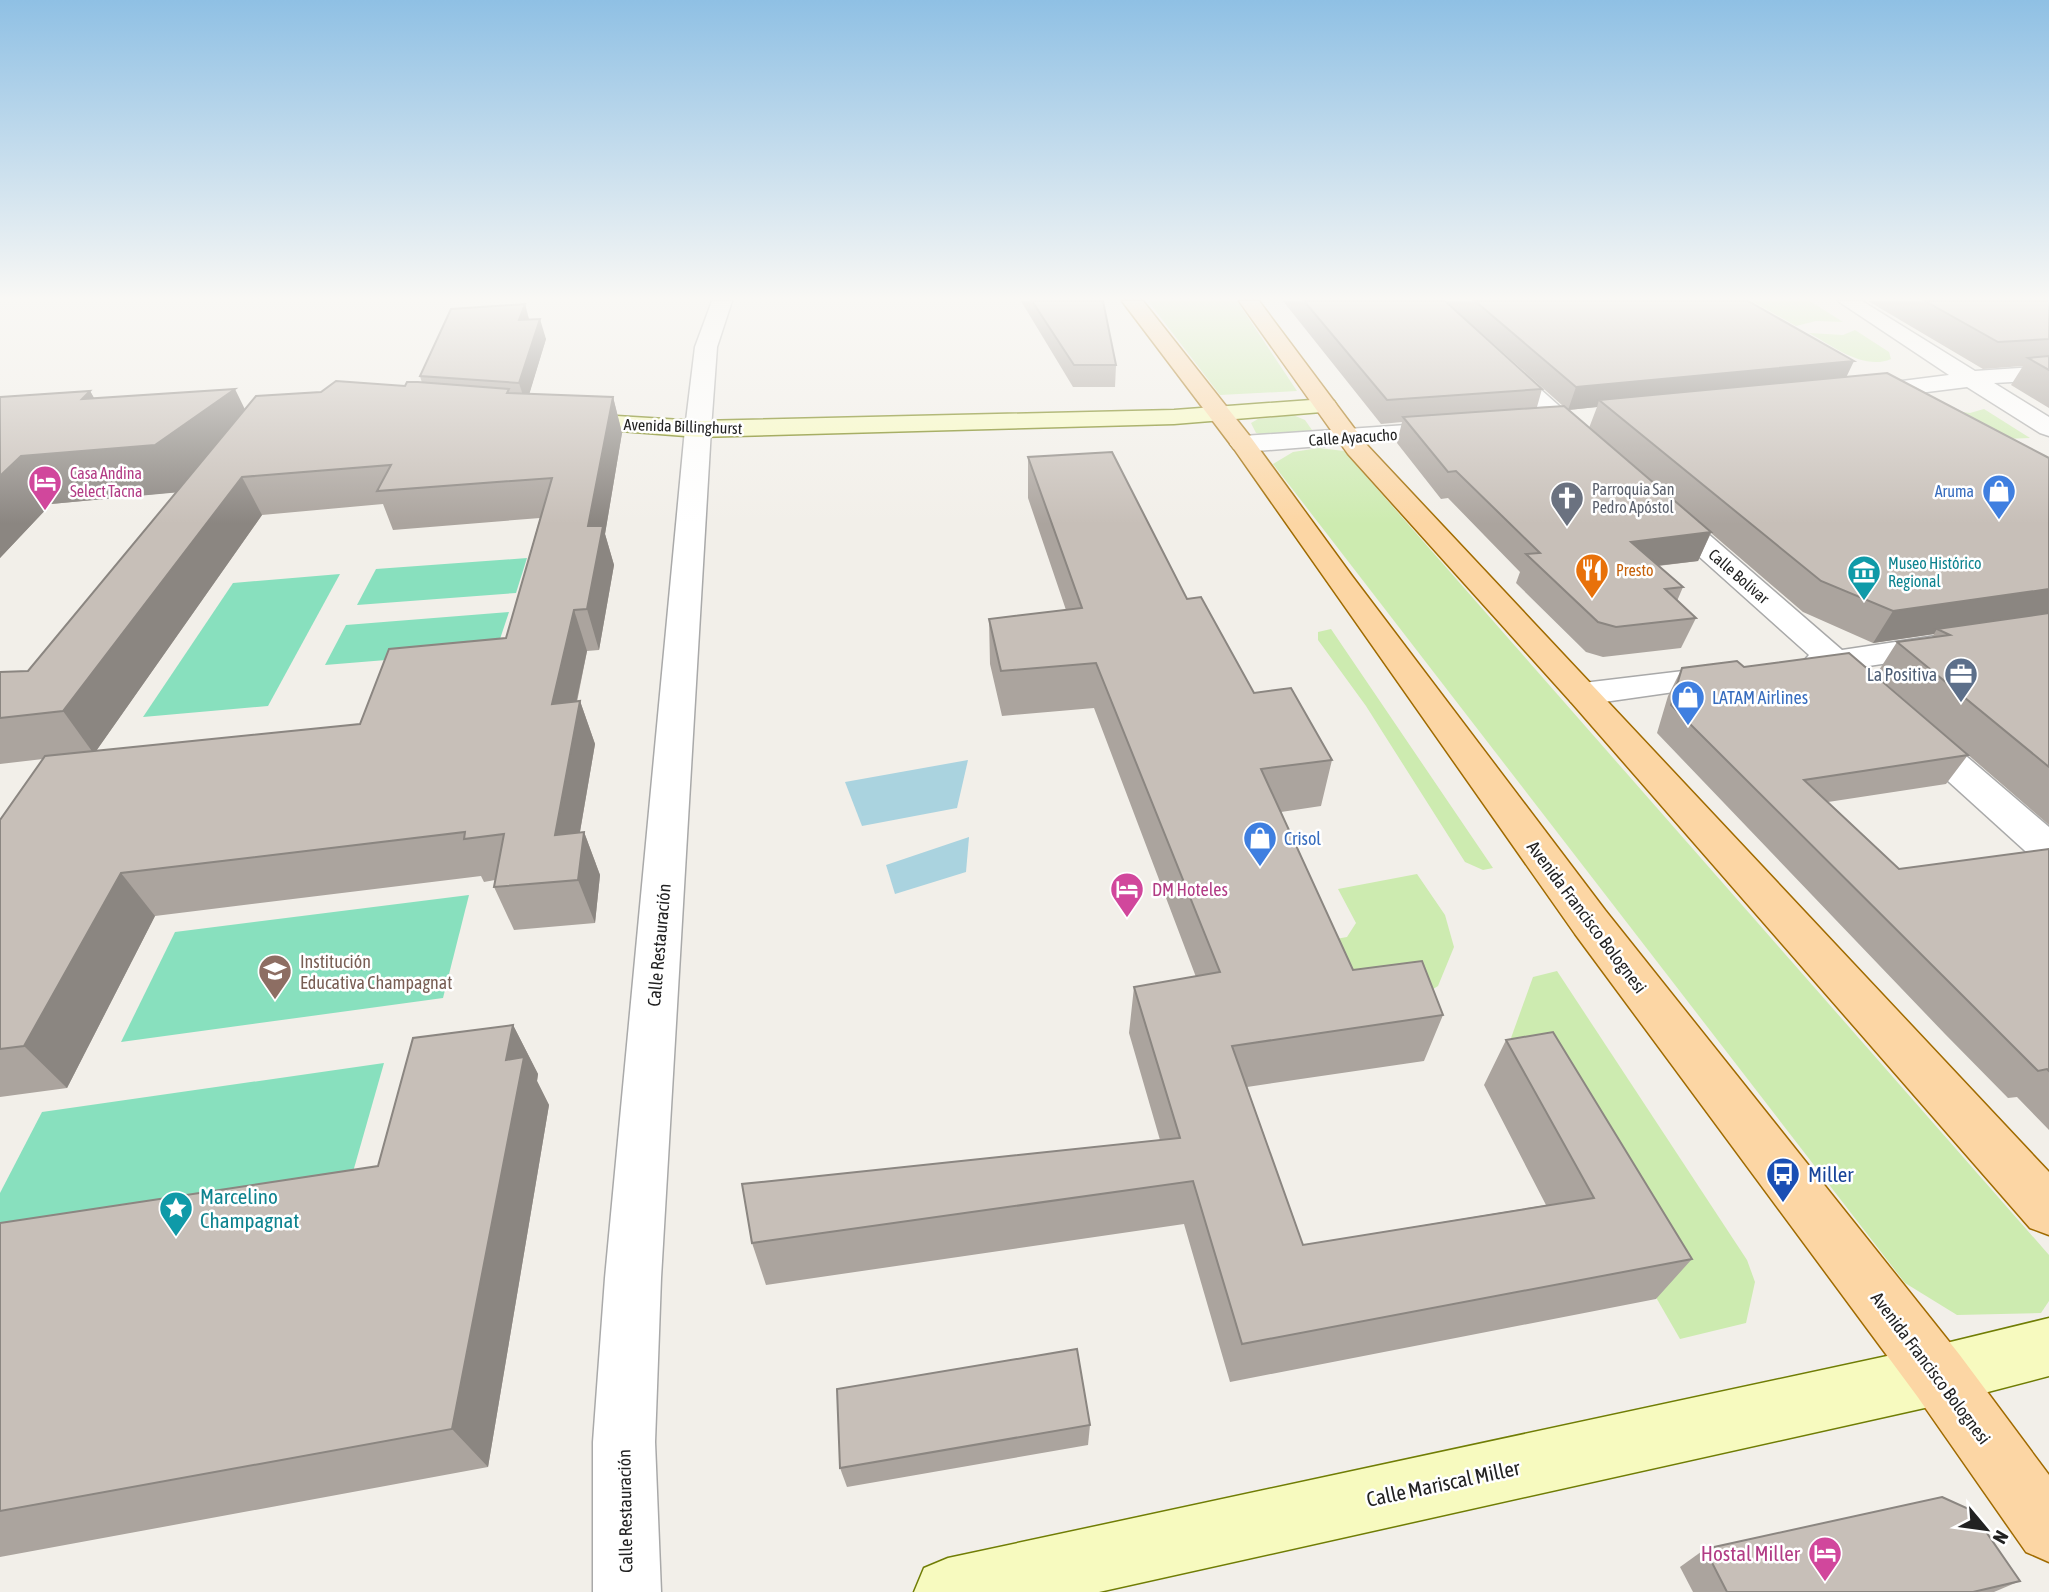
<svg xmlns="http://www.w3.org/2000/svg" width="2049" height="1592" font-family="'Asap Condensed',sans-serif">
	<rect width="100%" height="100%" fill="#f2efe9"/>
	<!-- grass -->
	<g fill="#cdebb0">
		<polygon points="1148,301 1237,301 1297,391 1220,395"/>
		<polygon points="1752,301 1810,301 1843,322 1816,321 1796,326"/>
		<path d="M1855,330L1889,352L1891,359C1864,371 1831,345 1809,333L1843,335Z"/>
		<polygon points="1984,409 2030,438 2004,439 1950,410 1970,413"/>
		<path d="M1293,415L1305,420L1312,430C1294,438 1274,438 1256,433L1251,423L1258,419Z"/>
		<polygon points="1319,448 1344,451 2049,1255 2049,1301 2041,1313 1957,1315 1905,1283 1273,464 1293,452"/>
		<polygon points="1331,629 1493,868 1483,870 1465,862 1366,706 1318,640 1318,632"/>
		<polygon points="1417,874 1445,915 1454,947 1438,986 1404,1007 1308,944 1347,937 1356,923 1338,889"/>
		<polygon points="1557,971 1747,1260 1755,1282 1746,1323 1680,1339 1529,1077 1511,1038 1533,977"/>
	</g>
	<!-- pitch -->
	<g fill="#88e0be">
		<polygon points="527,558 516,593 357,605 376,569"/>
		<polygon points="340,574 268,706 143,717 233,583"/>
		<polygon points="509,612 496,651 325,665 346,625"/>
		<polygon points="469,895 443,998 121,1042 175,932"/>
		<polygon points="384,1063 345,1200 0,1254 0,1193 42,1112"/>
	</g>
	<!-- water -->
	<g fill="#aad3df">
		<polygon points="968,760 957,808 862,826 845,782"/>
		<polygon points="969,837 966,872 895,894 886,865"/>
	</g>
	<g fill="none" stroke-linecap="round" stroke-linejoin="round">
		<!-- street casing -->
		<g stroke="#a9a9a9" stroke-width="3">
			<g id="street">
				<polygon points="712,301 732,301 717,347 711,429 661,1278 655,1442 661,1592 593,1592 593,1442 605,1278 685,429 695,347"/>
				<polygon points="1420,301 1442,301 1595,438 1599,443 1595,448 1586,451 1577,448"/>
				<polygon points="1838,301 1862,301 1975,371 2049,366 2049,380 1994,383 2049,417 2049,436 2040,433 1967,387 1863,400 1855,398 1851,393 1855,388 1863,386 1949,375"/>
				<polygon points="1451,422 1460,425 1464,430 1460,435 1243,452 1234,449 1230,444 1234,439 1243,436"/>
				<path d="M1666,504L1676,506L1842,650L2049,619V639L1862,667L1885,690L1880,698C1848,706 1851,684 1829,673C1824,671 1813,672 1807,670L1802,663L1809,655L1656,518L1652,512L1656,506Z"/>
				<polygon points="1725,666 1737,669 1742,676 1737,683 1583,705 1571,702 1566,694 1571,686 1583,683"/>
				<polygon points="1918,722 1931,726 2049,827 2049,865 2035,860 1905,742 1900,734 1905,726"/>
			</g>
		</g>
		<!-- secondary casing -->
		<g stroke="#707d05" stroke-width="3">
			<g id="secondary">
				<polygon points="1325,399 1334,401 1337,406 1334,411 1174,424 698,437 568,427 559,425 556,420 559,415 568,413 698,421 1174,410"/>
				<polygon points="2049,1318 2049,1376 1938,1405 1099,1592 914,1592 924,1568 948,1558 1938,1345"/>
			</g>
		</g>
		<!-- primary casing -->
		<g stroke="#a06b00" stroke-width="3">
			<g id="primary">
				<polygon points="1122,301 1143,301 1252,439 1352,576 1605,910 1959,1354 2049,1475 2049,1562 2026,1552 1917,1396 1575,934 1234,449"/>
				<polygon points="1239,301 1259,301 1366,444 2049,1172 2049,1235 2030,1228 1571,702 1348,454"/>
			</g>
		</g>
		<!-- street -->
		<use href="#street" fill="#fff" fill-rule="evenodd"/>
		<!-- secondary -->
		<use href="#secondary" fill="#f7fabf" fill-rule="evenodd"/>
		<!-- primary -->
		<use href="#primary" fill="#fcd6a4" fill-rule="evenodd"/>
	</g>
	<!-- wall -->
	<g fill="#aba49e" fill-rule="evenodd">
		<polygon points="1021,301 1103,301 1116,365 1115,387 1073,387"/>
		<path d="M1283,301H1748L1846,376L2049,458V825L1876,675L1897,642L1932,637L1934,634L1873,643L1803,612L1711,533L1698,561L1658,566L1683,587L1677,601L1696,618L1681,648L1603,657L1586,652L1516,583L1520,572L1448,498L1441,499L1397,443L1402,422L1381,424ZM1462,316L1563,406L1537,407L1542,389ZM1597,407L1589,428L1569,410Z"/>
		<polygon points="1868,301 2049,301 2049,408 2011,385 2023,366 1983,369"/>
		<path d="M525,304L529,319L546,339L529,394L613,397L622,433L605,534L614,565L599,650L587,651L577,702L580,701L595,744L580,832H584L600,875L595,923L514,930L494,887L495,880L484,882L481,876L155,916L67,1088L0,1097V820L43,759L0,764V672L28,671L176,492L51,504L0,558V397L90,391L94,398L245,409L405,386L422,383L420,376ZM383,504L393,530L540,518L506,638L360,724L96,751L262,515Z"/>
		<polygon points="1028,457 1187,599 1254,693 1332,760 1321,806 1281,812 1353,970 1443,1015 1424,1061 1247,1087 1303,1245 1546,1205 1484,1085 1506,1040 1692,1259 1656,1299 1230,1382 1184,1224 766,1285 752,1243 1160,1140 1129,1033 1134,987 1196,977 1094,708 1002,716 990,664 989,619 1066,610 1028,498"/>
		<polygon points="1744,667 1968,755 1946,784 1828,802 1899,869 2049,849 2049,1130 2017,1097 2008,1098 1945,1034 1657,733 1668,696 1682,668"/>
		<polygon points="513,1025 538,1074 537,1081 549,1105 488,1467 0,1557 0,1223 378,1166"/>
		<polygon points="1090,1425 1088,1445 847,1487 840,1468"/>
		<polygon points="1705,1549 2020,1581 1994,1592 1693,1592 1680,1567"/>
	</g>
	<!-- shaded-wall -->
	<g fill="#8b8681">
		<polygon points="525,304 530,324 519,320"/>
		<polygon points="540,319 546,339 526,405 519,383"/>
		<polygon points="1854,361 1843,384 1599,400 1597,407 1568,410 1576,387"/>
		<polygon points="235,389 257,434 181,492 51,504 0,558 0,476 21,456"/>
		<polygon points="90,391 116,436 82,399"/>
		<polygon points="613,397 622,433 605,534 614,565 599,650 587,609 588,526"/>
		<polygon points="242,477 262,515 94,754 63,711"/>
		<polygon points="1711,532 1698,561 1620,570 1631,542"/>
		<polygon points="2049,589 2049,617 1937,629 1934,634 1873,643 1893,611"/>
		<polygon points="574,610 587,651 567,746 552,704"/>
		<polygon points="580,701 595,744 572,878 555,835"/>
		<polygon points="584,832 600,875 595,923 578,880"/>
		<polygon points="121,873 155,916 67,1088 24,1046"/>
		<polygon points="513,1025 538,1074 537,1081 549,1105 488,1467 452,1429 506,1060"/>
	</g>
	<!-- building -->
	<g fill="#c7bfb8" stroke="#8b8681" stroke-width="2">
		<polygon points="1032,301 1103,301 1116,365 1074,365"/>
		<polygon points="1304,301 1445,301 1542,389 1387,400"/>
		<polygon points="1475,301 1748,301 1854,361 1576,387"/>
		<polygon points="1925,301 2049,301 2049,339 1998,342"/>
		<polygon points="525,304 519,320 540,319 519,383 420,376 451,309"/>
		<polygon points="2049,356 2049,370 2028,358"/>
		<polygon points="1887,373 2049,458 2049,589 1893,611 1821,581 1599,400"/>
		<polygon points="336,381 405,386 407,382 418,382 509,389 507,393 613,397 588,526 603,526 587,609 574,610 552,704 580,701 555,835 584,832 578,880 494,887 504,834 464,839 465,832 121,873 24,1046 0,1049 0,820 45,756 360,724 389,649 506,638 552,478 377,491 391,465 242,477 63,711 0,718 0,672 28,671 256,396 321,392"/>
		<polygon points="235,389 155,445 21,456 0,476 0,397 90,391 82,399"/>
		<polygon points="1564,406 1711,532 1631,542 1683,587 1665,589 1696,618 1616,627 1598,622 1526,554 1540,553 1456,471 1448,472 1403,417"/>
		<polygon points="1112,452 1187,599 1201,597 1254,693 1291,688 1332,760 1261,769 1353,970 1422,961 1443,1015 1232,1046 1303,1245 1594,1198 1506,1040 1553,1032 1692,1259 1242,1344 1193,1181 752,1243 742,1184 1180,1138 1134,987 1220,972 1096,663 1001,671 989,619 1082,608 1028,457"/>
		<polygon points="2049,613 2049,767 1897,642 1950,635 1937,629"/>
		<polygon points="1849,653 1968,755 1804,780 1899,869 2049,849 2049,1071 2047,1069 2038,1071 1972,1005 1671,705 1682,668 1737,661 1744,667"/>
		<polygon points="513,1025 506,1060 524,1057 452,1429 0,1511 0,1223 378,1166 413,1038"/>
		<polygon points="1077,1349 1090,1425 840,1468 837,1389"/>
		<polygon points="1942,1497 1971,1510 2020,1581 1973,1592 1727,1592 1705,1549"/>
	</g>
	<!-- sky -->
	<linearGradient id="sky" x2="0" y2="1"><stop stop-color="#8fc0e4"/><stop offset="0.57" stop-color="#f9f8f5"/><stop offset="1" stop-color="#f9f8f5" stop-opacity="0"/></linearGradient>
	<rect width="2049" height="524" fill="url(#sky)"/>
	<!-- icons -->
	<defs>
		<g id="hotel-pin" transform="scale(1.75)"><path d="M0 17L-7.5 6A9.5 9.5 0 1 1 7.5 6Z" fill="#d1479c" stroke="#fff"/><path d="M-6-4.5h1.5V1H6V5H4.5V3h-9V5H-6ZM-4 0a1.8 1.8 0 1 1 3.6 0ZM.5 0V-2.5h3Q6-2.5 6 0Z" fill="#fff"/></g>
		<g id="shop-pin" transform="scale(1.75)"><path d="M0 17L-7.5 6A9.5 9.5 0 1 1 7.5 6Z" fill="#3f7fe0" stroke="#fff"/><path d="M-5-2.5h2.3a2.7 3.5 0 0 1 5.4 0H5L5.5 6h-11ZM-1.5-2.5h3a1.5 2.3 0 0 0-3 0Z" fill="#fff"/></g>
		<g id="church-pin" transform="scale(1.75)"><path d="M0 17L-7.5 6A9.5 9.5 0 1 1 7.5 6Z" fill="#6b7280" stroke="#fff"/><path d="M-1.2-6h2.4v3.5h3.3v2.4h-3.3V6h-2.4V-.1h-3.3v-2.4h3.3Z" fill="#fff"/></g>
		<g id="restaurant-pin" transform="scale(1.75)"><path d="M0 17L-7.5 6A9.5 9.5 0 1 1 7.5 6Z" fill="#e8710a" stroke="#fff"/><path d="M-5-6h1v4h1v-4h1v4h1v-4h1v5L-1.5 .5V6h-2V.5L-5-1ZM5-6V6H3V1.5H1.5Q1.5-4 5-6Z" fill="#fff"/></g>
		<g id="museum-pin" transform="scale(1.75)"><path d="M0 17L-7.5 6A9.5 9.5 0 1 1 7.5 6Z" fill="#0f9aa8" stroke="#fff"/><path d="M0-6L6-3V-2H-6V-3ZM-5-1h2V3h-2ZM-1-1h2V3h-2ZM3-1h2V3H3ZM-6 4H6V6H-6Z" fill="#fff"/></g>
		<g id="office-pin" transform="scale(1.75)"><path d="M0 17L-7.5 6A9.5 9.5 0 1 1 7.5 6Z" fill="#5c6f8a" stroke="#fff"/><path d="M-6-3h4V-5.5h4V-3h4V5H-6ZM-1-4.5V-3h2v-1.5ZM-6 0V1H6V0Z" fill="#fff"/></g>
		<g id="school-pin" transform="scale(1.75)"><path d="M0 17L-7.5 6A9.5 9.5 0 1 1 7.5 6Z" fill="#8d6e63" stroke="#fff"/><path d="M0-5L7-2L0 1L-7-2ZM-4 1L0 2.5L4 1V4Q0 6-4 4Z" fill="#fff"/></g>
		<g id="bus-pin" transform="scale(1.75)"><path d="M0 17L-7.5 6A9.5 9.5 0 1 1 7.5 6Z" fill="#1a4fb4" stroke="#fff"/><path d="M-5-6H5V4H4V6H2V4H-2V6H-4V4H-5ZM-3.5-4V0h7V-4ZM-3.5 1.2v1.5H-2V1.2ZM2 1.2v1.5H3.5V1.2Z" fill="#fff"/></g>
		<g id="sight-pin" transform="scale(1.75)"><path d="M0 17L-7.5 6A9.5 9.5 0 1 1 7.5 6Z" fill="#0f9aa8" stroke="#fff"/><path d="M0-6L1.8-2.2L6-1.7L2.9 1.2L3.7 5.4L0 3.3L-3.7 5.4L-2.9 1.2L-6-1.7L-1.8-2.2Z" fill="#fff"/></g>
	</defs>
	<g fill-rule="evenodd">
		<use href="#hotel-pin" x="45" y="482"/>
		<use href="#shop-pin" x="1999" y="491"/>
		<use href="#church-pin" x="1567" y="498"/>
		<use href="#restaurant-pin" x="1592" y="570"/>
		<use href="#museum-pin" x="1864" y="572"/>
		<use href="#office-pin" x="1961" y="674"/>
		<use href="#shop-pin" x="1688" y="697"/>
		<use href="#shop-pin" x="1260" y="838"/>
		<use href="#hotel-pin" x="1127" y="889"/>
		<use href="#school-pin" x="275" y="971"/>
		<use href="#bus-pin" x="1783" y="1174"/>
		<use href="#sight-pin" x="176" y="1208"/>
		<use href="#hotel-pin" x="1825" y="1553"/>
	</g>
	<g text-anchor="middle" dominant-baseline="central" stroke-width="5" stroke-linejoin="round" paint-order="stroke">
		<!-- far-street labels -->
		<g font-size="16" fill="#222" stroke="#fff">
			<text transform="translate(683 426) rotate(2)">Avenida Billinghurst</text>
			<text transform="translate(1353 437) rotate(-4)">Calle Ayacucho</text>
			<text transform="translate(1739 576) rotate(41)">Calle Bolívar</text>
		</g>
		<!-- far-hotel labels -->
		<g font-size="16" fill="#b23c85" stroke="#fff" text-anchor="start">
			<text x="70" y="473">Casa Andina<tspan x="70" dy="18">Select Tacna</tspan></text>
		</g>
		<!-- far-worship labels -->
		<g font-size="16" fill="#5b616d" stroke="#fff" text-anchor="start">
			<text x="1592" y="489">Parroquia San<tspan x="1592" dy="18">Pedro Apóstol</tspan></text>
		</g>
		<!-- far-shop labels -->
		<g font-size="16" fill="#366cbe" stroke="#fff" text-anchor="end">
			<text x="1974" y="491">Aruma</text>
		</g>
		<!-- far-culture labels -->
		<g font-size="16" fill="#0d838f" stroke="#fff" text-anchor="start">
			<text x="1888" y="563">Museo Histórico<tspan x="1888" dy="18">Regional</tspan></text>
		</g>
		<!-- far-food labels -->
		<g font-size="16" fill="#c56008" stroke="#fff" text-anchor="start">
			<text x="1616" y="570">Presto</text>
		</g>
		<!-- service labels -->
		<g font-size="18" fill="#4e5e75" stroke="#fff" text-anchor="end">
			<text x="1937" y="674">La Positiva</text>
		</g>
		<!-- shop labels -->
		<g font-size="18" fill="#366cbe" stroke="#fff" text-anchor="start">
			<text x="1712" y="697">LATAM Airlines</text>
			<text x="1284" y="838">Crisol</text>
		</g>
		<!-- hotel labels -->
		<g font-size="18" fill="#b23c85" stroke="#fff" text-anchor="start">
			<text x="1152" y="889">DM Hoteles</text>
		</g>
		<!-- street labels -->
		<g font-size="18" fill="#222" stroke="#fff">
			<text transform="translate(1587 917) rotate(53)">Avenida Francisco Bolognesi</text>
			<text transform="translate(659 945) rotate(-85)">Calle Restauración</text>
			<text transform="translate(1931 1368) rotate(53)">Avenida Francisco Bolognesi</text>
			<text transform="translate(625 1511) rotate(-91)">Calle Restauración</text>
		</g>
		<!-- education labels -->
		<g font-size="18" fill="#785e54" stroke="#fff" text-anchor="start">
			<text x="300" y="961">Institución<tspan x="300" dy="21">Educativa Champagnat</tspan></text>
		</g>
		<!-- near-transit labels -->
		<g font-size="21" fill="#164399" stroke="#fff" text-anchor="start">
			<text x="1808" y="1174">Miller</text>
		</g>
		<!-- near-culture labels -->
		<g font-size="21" fill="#0d838f" stroke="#fff" text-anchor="start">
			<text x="200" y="1196">Marcelino<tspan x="200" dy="24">Champagnat</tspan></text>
		</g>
		<!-- near-street labels -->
		<g font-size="21" fill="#222" stroke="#fff">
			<text transform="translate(1443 1483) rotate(-12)">Calle Mariscal Miller</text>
		</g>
		<!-- near-hotel labels -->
		<g font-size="21" fill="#b23c85" stroke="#fff" text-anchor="end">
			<text x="1800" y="1553">Hostal Miller</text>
		</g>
	</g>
	<!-- north arrow -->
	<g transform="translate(1986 1529) rotate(119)" stroke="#ffffff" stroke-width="5" paint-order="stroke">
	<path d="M0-5L12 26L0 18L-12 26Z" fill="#222222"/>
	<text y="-10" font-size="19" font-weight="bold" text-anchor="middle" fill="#222222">N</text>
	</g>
</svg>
